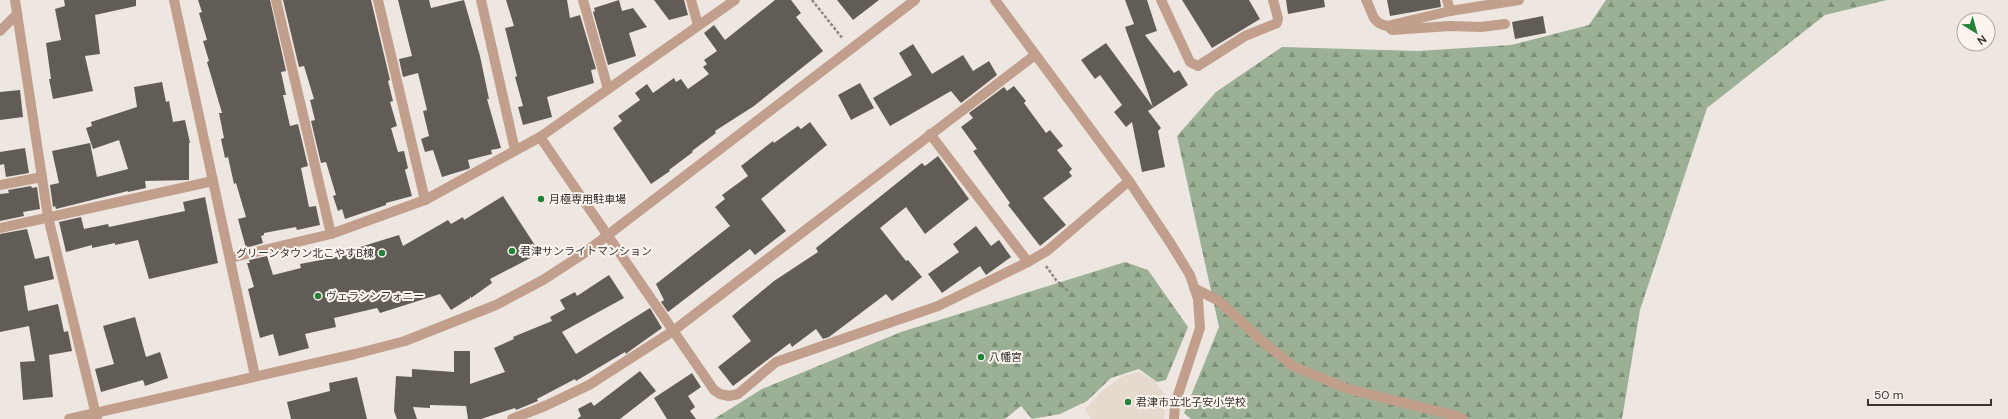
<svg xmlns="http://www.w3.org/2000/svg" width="2008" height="419" font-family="'DM Sans','Noto Sans JP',sans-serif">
	<defs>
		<pattern id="forest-firs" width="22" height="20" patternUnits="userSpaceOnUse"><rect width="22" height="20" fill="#9bb094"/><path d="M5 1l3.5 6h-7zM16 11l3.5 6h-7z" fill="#7f9079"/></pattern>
	</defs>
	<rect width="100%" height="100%" fill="#ede6e1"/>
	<!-- built -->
	<polygon fill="#e6dacf" points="1139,372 1154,381 1165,394 1164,419 1091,419 1085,409 1103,390 1123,376"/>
	<!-- forest -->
	<g fill="url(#forest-firs)">
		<polygon points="1606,0 1887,0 1825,15 1707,108 1640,310 1622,419 1191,419 1184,413 1219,327 1177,136 1216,92 1282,47 1418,51 1511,45 1589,25"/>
		<polygon points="1125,262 1148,270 1188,327 1166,380 1157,382 1139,369 1111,378 1087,401 1060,414 1032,419 1021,406 1005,419 714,419 762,389 901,332"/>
	</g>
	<!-- building -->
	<g fill="#625c57">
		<polygon points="64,0 136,0 136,6 95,15 100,54 85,56 93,91 53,99 49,79 51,79 46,43 61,40 55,9 65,6"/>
		<polygon points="198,0 270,0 286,71 281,72 286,95 283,95 290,126 298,124 308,166 301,168 309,207 316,206 320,225 297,230 296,227 264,233 264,235 261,236 263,243 246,248 238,219 246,217 236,183 234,184 228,157 225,158 221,139 224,138 219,113 222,113 207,62 209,61 203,41 207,40 199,13 202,12"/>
		<polygon points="283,0 371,0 390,80 388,81 393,101 390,102 397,126 391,128 398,152 404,151 408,168 405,170 412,196 386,203 386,205 345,219 342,209 338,211 333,196 336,195 326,162 321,163 311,121 315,120 310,100 314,99 304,66 299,67"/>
		<polygon points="398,0 429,0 431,8 464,0 480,56 489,99 487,99 501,148 491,150 492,154 468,160 470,168 468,169 442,177 433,150 425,152 421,139 429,136 423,111 427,110 418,73 403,77 399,59 412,56"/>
		<polygon points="506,0 567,0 570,18 580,15 596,69 591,70 594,83 547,97 552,117 523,125 518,107 523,106 515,77 517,76 505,28 514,26"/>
		<polygon points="619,0 622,11 633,8 647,27 629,33 636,56 608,65 593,12 595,11 594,8"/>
		<polygon points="654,0 684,0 688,15 669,20"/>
		<polygon points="775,0 791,0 801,13 796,17 823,51 754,106 715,131 716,133 692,151 693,152 669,170 670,171 651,184 613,128 622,121 618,116 640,100 635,93 647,84 653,93 674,78 676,82 681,79 688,89 709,74 703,67 707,64 704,60 717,51 704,33 714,25 725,40"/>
		<polygon points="837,0 879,0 853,20"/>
		<polygon points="1125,0 1147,0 1157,31 1145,35 1174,73 1179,70 1188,85 1148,111 1161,128 1158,131 1165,167 1142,172 1132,122 1126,127 1114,112 1122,105 1100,75 1095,79 1081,60 1106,43 1153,107 1125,27 1134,24"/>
		<polygon points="1182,0 1249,0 1260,19 1212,48"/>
		<polygon points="1286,0 1324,0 1325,7 1288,14"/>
		<polygon points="1387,0 1440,0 1441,7 1390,16"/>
		<polygon points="1543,16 1546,33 1515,39 1512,22"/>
		<polygon points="913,44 932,74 963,55 973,71 989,61 997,75 961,103 951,91 890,126 873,98 912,75 899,53"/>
		<polygon points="162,82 166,102 169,101 173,122 185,120 190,143 189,143 189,180 145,181 146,188 128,192 128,191 56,209 55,206 53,207 50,185 59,183 52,151 90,143 97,177 128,169 119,140 93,149 86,128 92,126 91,122 137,107 134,87"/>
		<polygon points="860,83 874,108 851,120 838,95"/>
		<polygon points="1014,86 1026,101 1024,103 1046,133 1050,130 1063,146 1057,150 1072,169 1069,172 1072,176 1043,198 1066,225 1040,246 1008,205 1010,203 973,151 977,149 961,127 973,118 969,113 1004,87 1007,91"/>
		<polygon points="20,90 23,117 0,120 0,92"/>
		<polygon points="810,122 827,145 761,199 786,231 755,255 750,249 668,312 661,302 664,300 656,284 730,226 715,207 725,199 722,195 748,176 741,166 773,141 774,143 798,126 801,129"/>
		<polygon points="25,148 29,173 6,177 4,164 0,165 0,152"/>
		<polygon points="938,156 969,199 925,234 906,207 880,228 906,261 908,260 922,277 892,301 886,294 829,337 823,339 816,329 792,347 790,343 733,386 718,367 751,341 732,316 774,281 818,252 816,248 922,163 925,166"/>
		<polygon points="31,186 32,188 37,187 40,209 23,212 24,216 0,221 0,194 9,193 8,190"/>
		<polygon points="503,196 540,253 490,279 492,283 471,298 470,295 470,298 451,310 440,294 380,313 377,308 334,318 336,327 305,334 309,348 279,356 273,334 260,338 248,289 254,287 247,263 250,263 249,260 267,256 273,275 301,268 300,264 358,253 357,248 399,235 403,246 448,220 451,224 463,217 464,220"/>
		<polygon points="205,197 218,263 149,279 138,240 115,245 115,243 92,248 92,245 66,252 59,222 81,217 84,229 108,224 109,227 185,211 183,202"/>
		<polygon points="976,226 991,246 999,240 1011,257 986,275 980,266 942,293 928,274 959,252 953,244"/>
		<polygon points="27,229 35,259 49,256 54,279 24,286 28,311 58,304 64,332 68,331 72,351 49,355 53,397 23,400 20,362 35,361 29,326 0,332 0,234"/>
		<polygon points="609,275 624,298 562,332 576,354 650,308 662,328 631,350 626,354 625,352 576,381 575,379 537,399 538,401 516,410 515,408 481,419 468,419 466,406 430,405 430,408 413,407 417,419 397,419 394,411 396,376 412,377 412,369 454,372 454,351 470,351 470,384 505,372 494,348 514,339 513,337 552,321 550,317 565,309 560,300 575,292 577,296"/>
		<polygon points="135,317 146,357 160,352 168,378 145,386 143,380 101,392 95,369 114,364 103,326"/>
		<polygon points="640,371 656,391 620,419 577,419 581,416 578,409 591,402 594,406"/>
		<polygon points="692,373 701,387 688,396 695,407 690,411 696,419 667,419 654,398"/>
		<polygon points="357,377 367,419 291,419 287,402 330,391 329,383"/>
	</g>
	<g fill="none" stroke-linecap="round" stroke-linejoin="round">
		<!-- path -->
		<g stroke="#8b8683" stroke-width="2.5" stroke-dasharray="3 2" stroke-linecap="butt">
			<polyline points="812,0 843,39"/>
			<polyline points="1046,266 1056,280 1068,291"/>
		</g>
		<!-- minor -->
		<g stroke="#c19f8c" stroke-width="10">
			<polyline points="15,0 48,217 97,419"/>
			<polyline points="174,0 255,376"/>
			<polyline points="276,0 331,234"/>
			<polyline points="378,0 425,200"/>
			<polyline points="481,0 515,150"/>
			<polyline points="583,0 608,89"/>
			<polyline points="691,0 698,25"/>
			<polyline points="995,0 1129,181 1171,244 1190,275 1198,299 1200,328 1175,404 1174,419"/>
			<polyline points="1161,0 1190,62 1198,66 1245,36 1277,23 1278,18 1273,0"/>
			<path d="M1366,0C1373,12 1371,23 1387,26L1450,11L1519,0"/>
			<polyline points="1447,0 1450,11"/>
			<polyline points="1390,28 1392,30 1450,26 1481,27 1505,24"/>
			<polyline points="0,31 17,14"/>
			<polyline points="930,134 1028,262"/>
			<polyline points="540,137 714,390 720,394 729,396 738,394 776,362 938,306 1028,262 1047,251 1129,181"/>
			<polyline points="0,185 42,177"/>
			<polyline points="0,228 213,181"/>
			<polyline points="230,258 331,234 425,200 540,137 735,0"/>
			<polyline points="1194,288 1219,301 1262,341 1293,366 1348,389 1457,416 1463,419"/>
			<polyline points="69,419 355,354 405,341 496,305 543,280 583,254 915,0"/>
			<polyline points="512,419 545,406 589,385 673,331 1035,55"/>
		</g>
	</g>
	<!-- markers -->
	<g fill="#208336" stroke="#fbf3ee" stroke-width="1.5">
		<circle cx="541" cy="199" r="4"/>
		<circle cx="512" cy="251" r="4"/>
		<circle cx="382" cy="253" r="4"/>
		<circle cx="318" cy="296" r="4"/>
		<circle cx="981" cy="357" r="4"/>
		<circle cx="1128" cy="402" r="4"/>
	</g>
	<g text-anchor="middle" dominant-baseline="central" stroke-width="4" stroke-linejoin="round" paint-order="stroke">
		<!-- poi labels -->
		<g font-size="11" fill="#373432" stroke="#fbf3ee" text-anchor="start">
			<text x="549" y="199">月極専用駐車場</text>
			<text x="520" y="251">君津サンライトマンション</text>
			<text x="374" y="253" text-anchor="end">グリーンタウン北こやすB棟</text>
			<text x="326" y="296">ヴェラシンフォニー</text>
			<text x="989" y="357">八幡宮</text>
			<text x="1136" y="402">君津市立北子安小学校</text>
		</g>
	</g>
	<!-- north arrow -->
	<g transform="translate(1976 32) rotate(143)"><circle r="19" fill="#fbf3ee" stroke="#ada7a3"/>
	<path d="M0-3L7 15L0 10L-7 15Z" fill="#208336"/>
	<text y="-6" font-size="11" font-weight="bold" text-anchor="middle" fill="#373432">N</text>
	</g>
	<!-- scale -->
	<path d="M1868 399v6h123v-6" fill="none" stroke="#373432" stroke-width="2"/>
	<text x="1874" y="399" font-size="12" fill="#373432" stroke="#fbf3ee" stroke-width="3" paint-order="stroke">50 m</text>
</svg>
